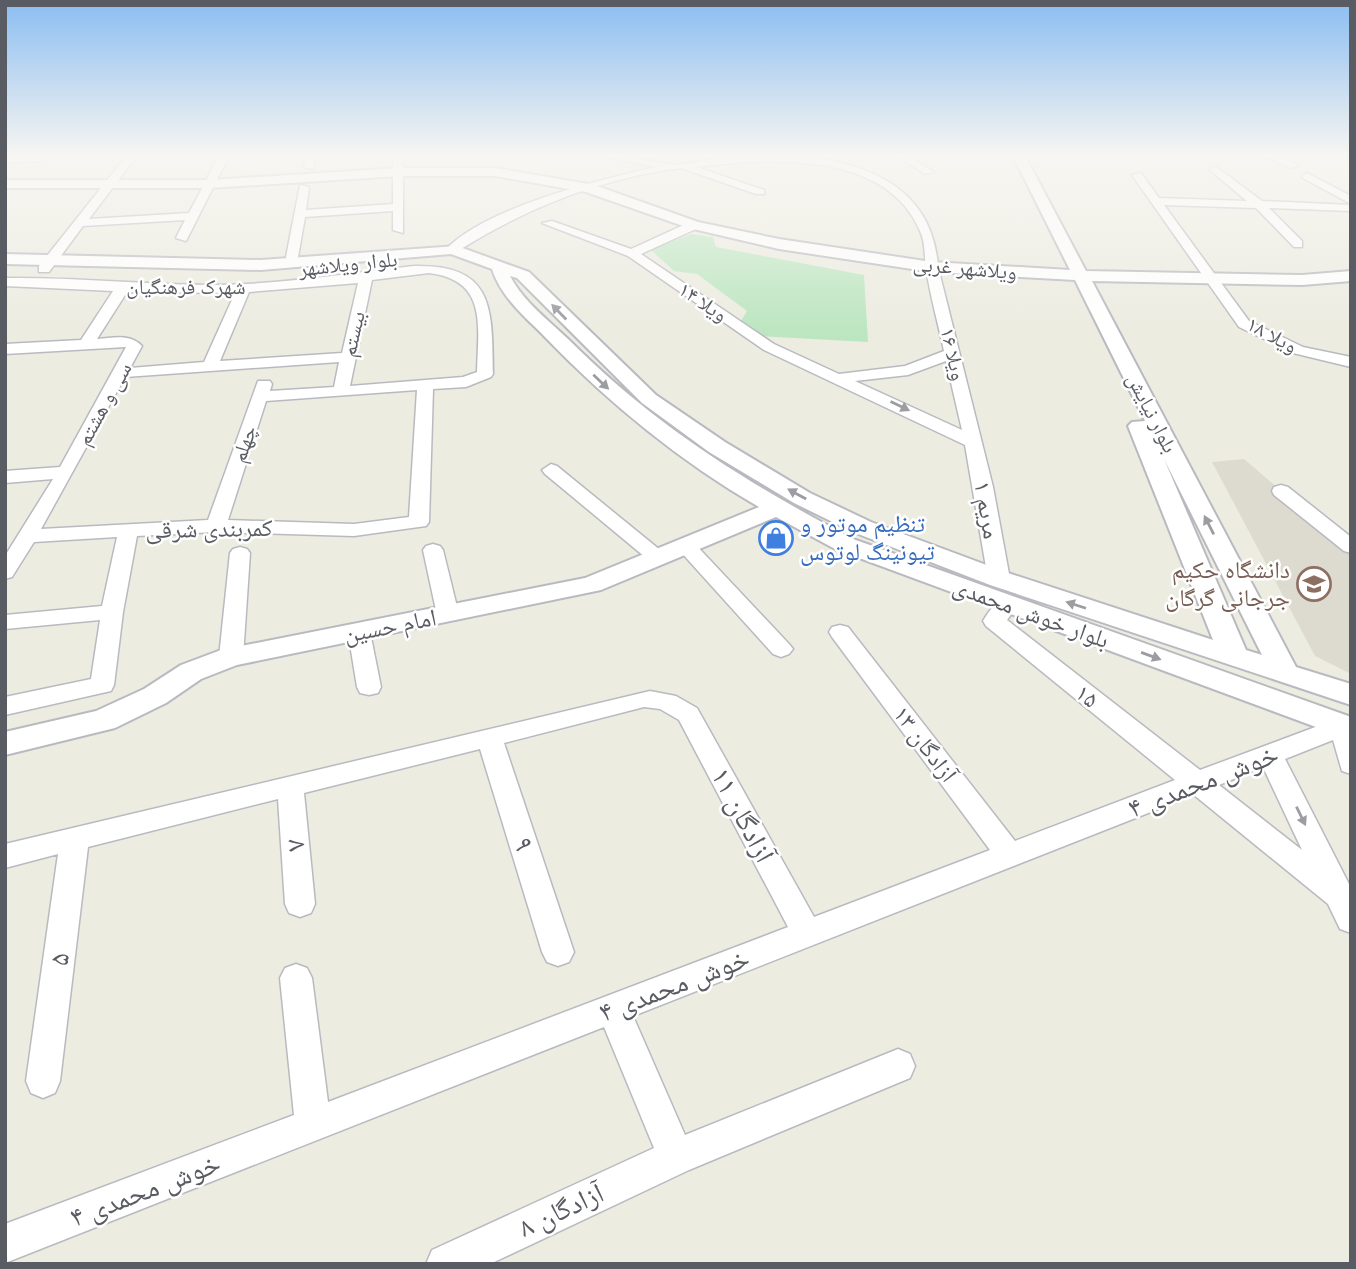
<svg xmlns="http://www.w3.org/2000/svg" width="1356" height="1269" font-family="'Fira Sans Condensed','Noto Naskh Arabic',sans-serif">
	<rect width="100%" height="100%" fill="#edece1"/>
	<!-- education -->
	<polygon fill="#dddbcf" points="1244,459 1351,551 1351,674 1315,656 1212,462"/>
	<!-- green -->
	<polygon fill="#bce6c0" points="691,234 713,237 716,247 864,275 868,342 755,336 741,321 747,311 697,274 674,271 651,250"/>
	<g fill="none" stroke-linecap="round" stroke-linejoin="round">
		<!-- minor casing -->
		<g stroke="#b9bac0" stroke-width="3">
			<g id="minor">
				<polygon points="128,154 138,154 89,219 189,213 220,154 230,154 186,241 176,238 185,220 83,226 49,272 39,272 39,266"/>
				<polygon points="306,154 316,154 313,169 304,167"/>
				<polygon points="393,154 403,154 403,233 393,230 393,211 305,217 298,257 292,261 288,260 286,257 300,185 309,187 306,210 393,204"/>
				<path d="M594,154C619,152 643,160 667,164C686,167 716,157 736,156C820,151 931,163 938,267L993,487L1010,579L1007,584H991L988,579L965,445L764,350L628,256L542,223L552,221L631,249L690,222H698V228L641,254L774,344L839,374L905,366L944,351C938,323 930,295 926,268C924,255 926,244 920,231C886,150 768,158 696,167L764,190V194H756L681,168C601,178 524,209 456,252L452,253L446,249C487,207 598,180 656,167ZM946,361L962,430L855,381L908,375Z"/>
				<polygon points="894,154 905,154 934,172 925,174"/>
				<polygon points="1063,154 1074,154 1069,157"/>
				<polygon points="1260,154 1273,154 1299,166 1290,168"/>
				<polygon points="43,156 43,160 39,161 5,163 5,157"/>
				<polygon points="1215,166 1262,201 1351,205 1351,211 1269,208 1302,241 1302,247 1294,247 1256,208 1164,205 1249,321 1303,347 1351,357 1351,367 1293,353 1239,327 1132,175 1141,173 1159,198 1247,201 1211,171 1210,169"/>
				<polygon points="1307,173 1351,196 1351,204 1303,178 1302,176"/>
				<path d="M414,266C495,264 492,309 493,374L491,377L466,387L433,389L429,522L426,526L354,536L216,532L137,536L123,612L114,685L111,691L5,715V697L91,679L100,620L5,629V615L102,606L117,537L34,542L12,577L5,579V556L53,479L5,483V471L60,467L126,347L5,354V344L81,340L113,291L5,286V278C75,277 147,285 218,285C284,284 348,273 414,266ZM429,273C488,280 478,326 477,372L463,377L350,386L372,280ZM358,283L342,353L220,361L249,292ZM127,292L235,293L204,362L130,368L142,346C130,333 112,338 97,339ZM339,362L334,387L270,391L272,384L270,381H258L208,520L41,529L125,377ZM417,390L409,517L354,524L228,520L266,401Z"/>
				<polygon points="551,464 557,466 665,554 668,558 665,562 651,562 545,474 542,470"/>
				<polygon points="1281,485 1288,487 1351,537 1351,553 1344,551 1274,495 1272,491 1274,487"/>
				<polygon points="687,541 694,543 789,644 793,649 789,654 781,657 773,654 680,551 677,547 680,543"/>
				<polygon points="433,544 440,546 443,550 459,615 456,620 440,620 437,615 423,550 426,546"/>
				<polygon points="240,547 247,549 250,553 243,657 239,662 231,665 223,662 219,657 230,553 233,549"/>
				<path d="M1007,598L1015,600L1018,605L1007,620L1200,770L1334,720L1343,717L1351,719V774L1342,771L1333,740L1285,759L1351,888V933L1340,929L1328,904L1194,795L633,1016L685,1135L898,1049L910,1054L915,1066L910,1078L689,1170L490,1264H426L432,1250L654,1148L604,1027L5,1263V1224L294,1115L280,978L285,968L296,964L307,968L312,978L328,1102L788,927L679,720L660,709L644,707L504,743L574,952L569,962L558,966L547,962L542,952L480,749L304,793L315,904L311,913L300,917L289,913L285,904L278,799L88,847L60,1081L55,1093L43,1098L31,1093L26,1081L58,854L5,868V844L650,691L676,696L697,708L814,917L990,850L832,637L829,632L832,627L840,625L848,627L1015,841L1175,780L986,626L983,621C989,611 996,601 1007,598ZM1263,767L1302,850L1219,785Z"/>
				<polygon points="359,625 367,627 370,632 381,687 378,693 369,695 360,693 357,687 348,632 351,627"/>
			</g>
		</g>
		<!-- tertiary casing -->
		<g stroke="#b9bac0" stroke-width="4">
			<path id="tertiary" d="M1012,154H1024L1086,271L1302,275L1351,271V281L1302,285L1092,281L1296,667L1351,684V705L990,585L853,532L794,503L709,452L642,403L517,278L510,276C523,301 547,319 567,338C655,426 744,481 853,539L1351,717V740L835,549L776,517L601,590L237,665L201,679L166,703L115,728L5,755V732L96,711L144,689L181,665L221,650L585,578L759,507C678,460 609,403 544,336C524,316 501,297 492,269L451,254L261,270L5,264V254L261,260L457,246L529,272L656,395L725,442L810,493L871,522L1008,573L1213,640L1128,426L1132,422L1145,421L1075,280L932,272L779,249L689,228L586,192L495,176H399L209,188H5V180H209L399,168H495L594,185L698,222L779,239L932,262L1070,270ZM1164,459L1262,655L1246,650Z"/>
		</g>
		<!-- minor -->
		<use href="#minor" fill="#fff" fill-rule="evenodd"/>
		<!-- tertiary -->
		<use href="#tertiary" fill="#fff" fill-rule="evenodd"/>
	</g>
	<!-- one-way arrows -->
	<defs><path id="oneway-solid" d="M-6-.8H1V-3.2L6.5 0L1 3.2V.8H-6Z" transform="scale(1.75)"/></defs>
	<g fill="#9b9da1">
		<use href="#oneway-solid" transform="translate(559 312) rotate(-134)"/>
		<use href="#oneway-solid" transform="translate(601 382) rotate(43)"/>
		<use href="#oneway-solid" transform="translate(900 406) rotate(26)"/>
		<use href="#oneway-solid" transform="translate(797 494) rotate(-151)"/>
		<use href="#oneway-solid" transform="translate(1209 525) rotate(-117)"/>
		<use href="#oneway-solid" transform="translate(1076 605) rotate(-162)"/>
		<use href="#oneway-solid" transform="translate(1151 656) rotate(20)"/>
		<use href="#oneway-solid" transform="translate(1301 816) rotate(64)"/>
	</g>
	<!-- sky -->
	<linearGradient id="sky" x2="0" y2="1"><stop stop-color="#8bbdf1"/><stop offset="0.47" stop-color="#f7f6f2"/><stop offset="1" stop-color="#f7f6f2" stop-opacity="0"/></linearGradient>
	<rect width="1356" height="331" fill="url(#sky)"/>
	<!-- icons -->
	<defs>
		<g id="shop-ring" transform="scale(1.75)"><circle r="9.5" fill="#fff" stroke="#3f7fe0" stroke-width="1.5"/><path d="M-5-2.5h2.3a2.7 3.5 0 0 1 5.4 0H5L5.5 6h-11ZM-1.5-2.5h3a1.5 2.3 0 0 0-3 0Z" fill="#3f7fe0"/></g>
		<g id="university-ring" transform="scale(1.75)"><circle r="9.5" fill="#fff" stroke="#8d6e63" stroke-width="1.5"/><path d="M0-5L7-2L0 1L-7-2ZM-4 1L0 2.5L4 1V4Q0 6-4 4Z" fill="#8d6e63"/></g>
	</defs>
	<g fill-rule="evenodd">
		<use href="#shop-ring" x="776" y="538"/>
		<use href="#university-ring" x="1314" y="584"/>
	</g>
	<g text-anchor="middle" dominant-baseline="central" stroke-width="5" stroke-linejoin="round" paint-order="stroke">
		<!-- far-street labels -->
		<g font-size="21" fill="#595c62" stroke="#fff">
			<text transform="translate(348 264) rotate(-6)">بلوار ویلاشهر</text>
			<text transform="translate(965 268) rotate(5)">ویلاشهر غربی</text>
			<text x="186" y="287">شهرک فرهنگیان</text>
			<text transform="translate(703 302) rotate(34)">۱۴ ویلا</text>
			<text transform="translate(353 334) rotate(-77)">بیستم</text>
			<text transform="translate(1272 335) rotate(28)">ویلا ۱۸</text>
			<text transform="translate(953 354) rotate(77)">۱۶ ویلا</text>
			<text transform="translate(104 404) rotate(-61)">سی و هشتم</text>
			<text transform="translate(1152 413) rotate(63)">بلوار نیایش</text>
			<text transform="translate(244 444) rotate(-71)">چهلم</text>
		</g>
		<!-- street labels -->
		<g font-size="24" fill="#595c62" stroke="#fff">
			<text transform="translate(987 510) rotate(80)">۱ مریم</text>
			<text transform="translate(209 529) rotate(-1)">کمربندی شرقی</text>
			<text transform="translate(1031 613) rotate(20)">بلوار خوش محمدی</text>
			<text transform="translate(390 626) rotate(-11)">امام حسین</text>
			<text transform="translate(1087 696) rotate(39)">۱۵</text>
			<text transform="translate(925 744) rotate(53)">آزادگان ۱۳</text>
		</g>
		<!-- shop labels -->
		<g font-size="24" fill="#366cbe" stroke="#fff" text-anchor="start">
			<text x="800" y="524">تنظیم موتور و<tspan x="800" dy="28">تیونینگ لوتوس</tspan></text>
		</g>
		<!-- education labels -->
		<g font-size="24" fill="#785e54" stroke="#fff" text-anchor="end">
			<text x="1290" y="570">دانشگاه حکیم<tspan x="1290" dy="28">جرجانی گرگان</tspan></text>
		</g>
		<!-- near-street labels -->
		<g font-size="28" fill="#595c62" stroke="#fff">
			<text transform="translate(1203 781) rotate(-21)">خوش محمدی ۴</text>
			<text transform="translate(743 815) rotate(62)">آزادگان ۱۱</text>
			<text transform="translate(524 844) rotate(72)">۹</text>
			<text transform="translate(295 845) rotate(-95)">۷</text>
			<text transform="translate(59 959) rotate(-83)">۵</text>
			<text transform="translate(674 985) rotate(-21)">خوش محمدی ۴</text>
			<text transform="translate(145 1190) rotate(-21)">خوش محمدی ۴</text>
			<text transform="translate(561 1210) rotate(-25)">آزادگان ۸</text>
		</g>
	</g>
	<!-- border -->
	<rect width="1356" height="1269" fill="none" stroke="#595c62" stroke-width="14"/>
</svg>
